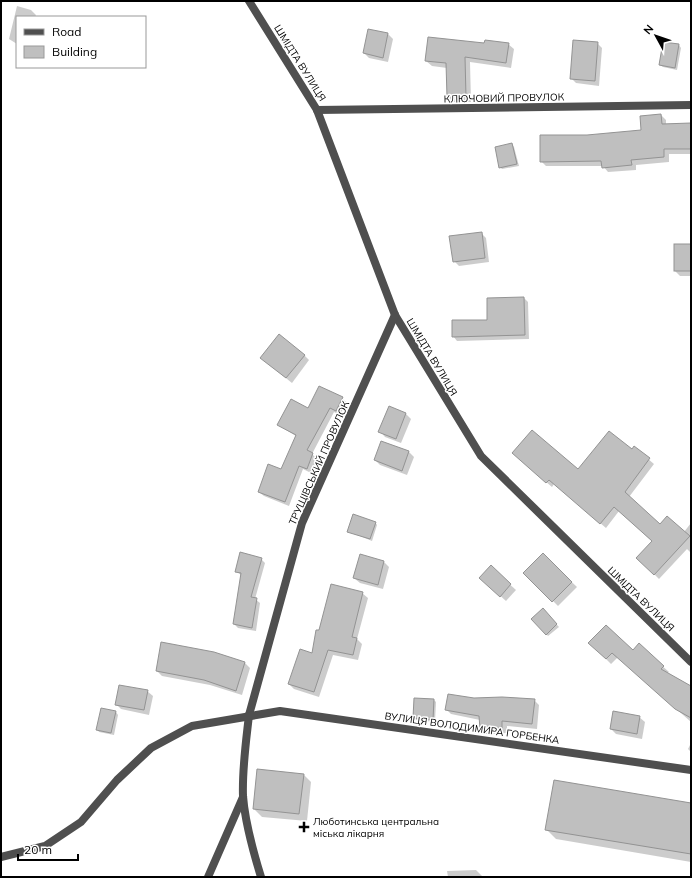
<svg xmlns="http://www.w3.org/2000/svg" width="692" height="878" font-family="Mulish,sans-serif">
	<rect width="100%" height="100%" fill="#fff"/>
	<!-- shadow -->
	<g fill="#0003">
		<polygon points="17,6 31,10 36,15 35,17 17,17 17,44 9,39"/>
		<polygon points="388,34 393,39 388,62 369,58 364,53"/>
		<polygon points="597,43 602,48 599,86 576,83 571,78"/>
		<polygon points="664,43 679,45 681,48 677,70 663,67 660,65"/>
		<polygon points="485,44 508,44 514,49 511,68 470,62 471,102 453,102 448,97 447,68 432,66 426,61"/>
		<polygon points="661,115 666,120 666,125 691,124 691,154 669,154 669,162 636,165 636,170 608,172 603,166 546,166 541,161 587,136 642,131"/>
		<polygon points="512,144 514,147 519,166 502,169 500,167"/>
		<polygon points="481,233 486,238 489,262 459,266 454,261"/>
		<polygon points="675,245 691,245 691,276 680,276 675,271"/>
		<polygon points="524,298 528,302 529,339 457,341 453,336 488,321"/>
		<polygon points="304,355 309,360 292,383 261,358"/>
		<polygon points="342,398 346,402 340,415 334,412 312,454 317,459 311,473 303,469 289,506 264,496 259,492 282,470 296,436 278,425 308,410"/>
		<polygon points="389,407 406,414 411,419 401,443 385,437 380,431"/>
		<polygon points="382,442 409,452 414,457 407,475 380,465 375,460"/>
		<polygon points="634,447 654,464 629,497 660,525 684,532 691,523 691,553 687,549 659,579 638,558 653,542 619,511 606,528 554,484 552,487 518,458 578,470 632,451"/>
		<polygon points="375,522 377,525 372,541 348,531"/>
		<polygon points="543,555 577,587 558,606 525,573"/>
		<polygon points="261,559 265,563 255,599 260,603 256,631 238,628 234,624 242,576 236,571"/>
		<polygon points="384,562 389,567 383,589 360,583 354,578"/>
		<polygon points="491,567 516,590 506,601 486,583"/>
		<polygon points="362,593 368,598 357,639 362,644 358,660 333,655 319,697 294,689 289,684 312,654 320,632"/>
		<polygon points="543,610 559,627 548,636 533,619"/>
		<polygon points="590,643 633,651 639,645 669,672 667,673 691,687 691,722 618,657 611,664"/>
		<polygon points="245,663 250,668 242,695 210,685 162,676 157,671"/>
		<polygon points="147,691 153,696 149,715 121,709 116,704"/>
		<polygon points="434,700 436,702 435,722 416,720 414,718"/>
		<polygon points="534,700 539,705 537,729 507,726 507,733 486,734 481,729 480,720 451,714 446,709"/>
		<polygon points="116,712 118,715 114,735 99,732 97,729"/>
		<polygon points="639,717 645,722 642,739 616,734 611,729"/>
		<polygon points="691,743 691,752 688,749"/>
		<polygon points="303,774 311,782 307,821 262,817 254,809"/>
		<polygon points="691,804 691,862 556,839 546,829"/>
		<polygon points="476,870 483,877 448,877 447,871"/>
	</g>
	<!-- building -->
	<g fill="#bfbfbf" stroke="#939393">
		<polygon points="368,29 388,33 383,58 363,53"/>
		<polygon points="428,37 484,43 485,40 509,43 506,63 465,57 466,97 447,97 446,63 425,61"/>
		<polygon points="573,40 598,42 595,81 570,79"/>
		<polygon points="663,42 679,44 675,68 659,65"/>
		<polygon points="661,114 662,124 691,123 691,149 664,149 664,157 631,160 632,165 602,168 601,161 540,162 540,135 587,135 641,130 640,116"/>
		<polygon points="512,143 517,164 499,168 495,147"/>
		<polygon points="482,232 485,258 453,262 449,236"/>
		<rect x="674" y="244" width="17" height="27"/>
		<polygon points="524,297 525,335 452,337 452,320 487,320 487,298"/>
		<polygon points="279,334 305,355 286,378 260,358"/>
		<polygon points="319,386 343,397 336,411 330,408 307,450 313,453 307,469 299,466 285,502 258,492 268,464 281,469 296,435 277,425 291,399 308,408"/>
		<polygon points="389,406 406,413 396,439 378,432"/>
		<polygon points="532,430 578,469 609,431 632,449 634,446 650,458 625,492 660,524 667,516 690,536 654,575 636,558 652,541 614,507 600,524 549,480 546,483 512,453"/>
		<polygon points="381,441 409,451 402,471 374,460"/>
		<polygon points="353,514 376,522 370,539 347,532"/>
		<polygon points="240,552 262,558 251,597 257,598 252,628 233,624 241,573 235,572"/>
		<polygon points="543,553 572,582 552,602 523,573"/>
		<polygon points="360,554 384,561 378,585 353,578"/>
		<polygon points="491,565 511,584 500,597 479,578"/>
		<polygon points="331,584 363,592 352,637 357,638 353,655 328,650 314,692 288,684 300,649 312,653 316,630 319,630"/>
		<polygon points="543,608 557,624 546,635 531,619"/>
		<polygon points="606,625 633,650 639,643 664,666 661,669 691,686 691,718 675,709 612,653 606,659 588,643"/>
		<polygon points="161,642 214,652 245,662 236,691 204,680 156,671"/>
		<polygon points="119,685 148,690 144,710 115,705"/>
		<polygon points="448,694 474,698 502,697 535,699 532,724 502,721 502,728 480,729 479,716 445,710"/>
		<polygon points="414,698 434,699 433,720 413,718"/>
		<polygon points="101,708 116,711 111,733 96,730"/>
		<polygon points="613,711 640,716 637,734 610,729"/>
		<polygon points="257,769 304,774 299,814 253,809"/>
		<polygon points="554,780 691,803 691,854 545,830"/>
	</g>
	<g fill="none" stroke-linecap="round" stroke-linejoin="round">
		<!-- service -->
		<g stroke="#4f4f4f" stroke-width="8">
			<path d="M249,715C246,742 242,769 243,796C245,823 253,851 261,877"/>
			<polyline points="208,877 243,797"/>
		</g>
		<!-- minor -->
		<g stroke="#4f4f4f" stroke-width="8">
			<polyline points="249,1 317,110 395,315 481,456 691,662"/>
			<polyline points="317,110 691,105"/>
			<polyline points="249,715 302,523 395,315"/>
			<polyline points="1,857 45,846 81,822 117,780 151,748 192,726 280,711 691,770"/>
		</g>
	</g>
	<!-- markers -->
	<path fill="#000" stroke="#fff" stroke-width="1.5" d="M302 821h4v4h4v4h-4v4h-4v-4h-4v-4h4z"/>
	<g text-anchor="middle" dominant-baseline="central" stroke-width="3" stroke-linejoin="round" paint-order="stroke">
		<!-- street labels -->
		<g font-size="10" fill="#000" stroke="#fff">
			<text transform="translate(300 63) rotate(58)">ШМІДТА ВУЛИЦЯ</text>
			<text transform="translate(504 98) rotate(-1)">КЛЮЧОВИЙ ПРОВУЛОК</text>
			<text transform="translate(432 357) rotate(59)">ШМІДТА ВУЛИЦЯ</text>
			<text transform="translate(319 463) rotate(-66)">ТРУЩІВСЬКИЙ ПРОВУЛОК</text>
			<text transform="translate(641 599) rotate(44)">ШМІДТА ВУЛИЦЯ</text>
			<text transform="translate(472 728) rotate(8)">ВУЛИЦЯ ВОЛОДИМИРА ГОРБЕНКА</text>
		</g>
		<!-- poi labels -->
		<g font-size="10" fill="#000" stroke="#fff" text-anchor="start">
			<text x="313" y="821">Люботинська центральна<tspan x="313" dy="12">міська лікарня</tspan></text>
		</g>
	</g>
	<!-- border -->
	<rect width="692" height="878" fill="none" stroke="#000000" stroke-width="4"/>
	<!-- legend -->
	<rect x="16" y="16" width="130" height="52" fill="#ffffff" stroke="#999999"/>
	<rect x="24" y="29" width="20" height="6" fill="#4f4f4f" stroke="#999999"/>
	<text x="52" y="36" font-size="12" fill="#000000">Road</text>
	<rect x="24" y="46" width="20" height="12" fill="#bfbfbf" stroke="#999999"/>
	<text x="52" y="56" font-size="12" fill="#000000">Building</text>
	<!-- north arrow -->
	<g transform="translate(656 36) rotate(310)" stroke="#ffffff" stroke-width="3" paint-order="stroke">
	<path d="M0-3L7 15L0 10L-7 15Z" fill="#000000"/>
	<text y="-6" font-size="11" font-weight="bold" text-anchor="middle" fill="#000000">N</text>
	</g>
	<!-- scale -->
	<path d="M18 854v6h60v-6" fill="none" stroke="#000000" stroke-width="2"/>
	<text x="24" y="854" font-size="12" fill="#000000" stroke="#ffffff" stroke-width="3" paint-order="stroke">20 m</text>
</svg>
